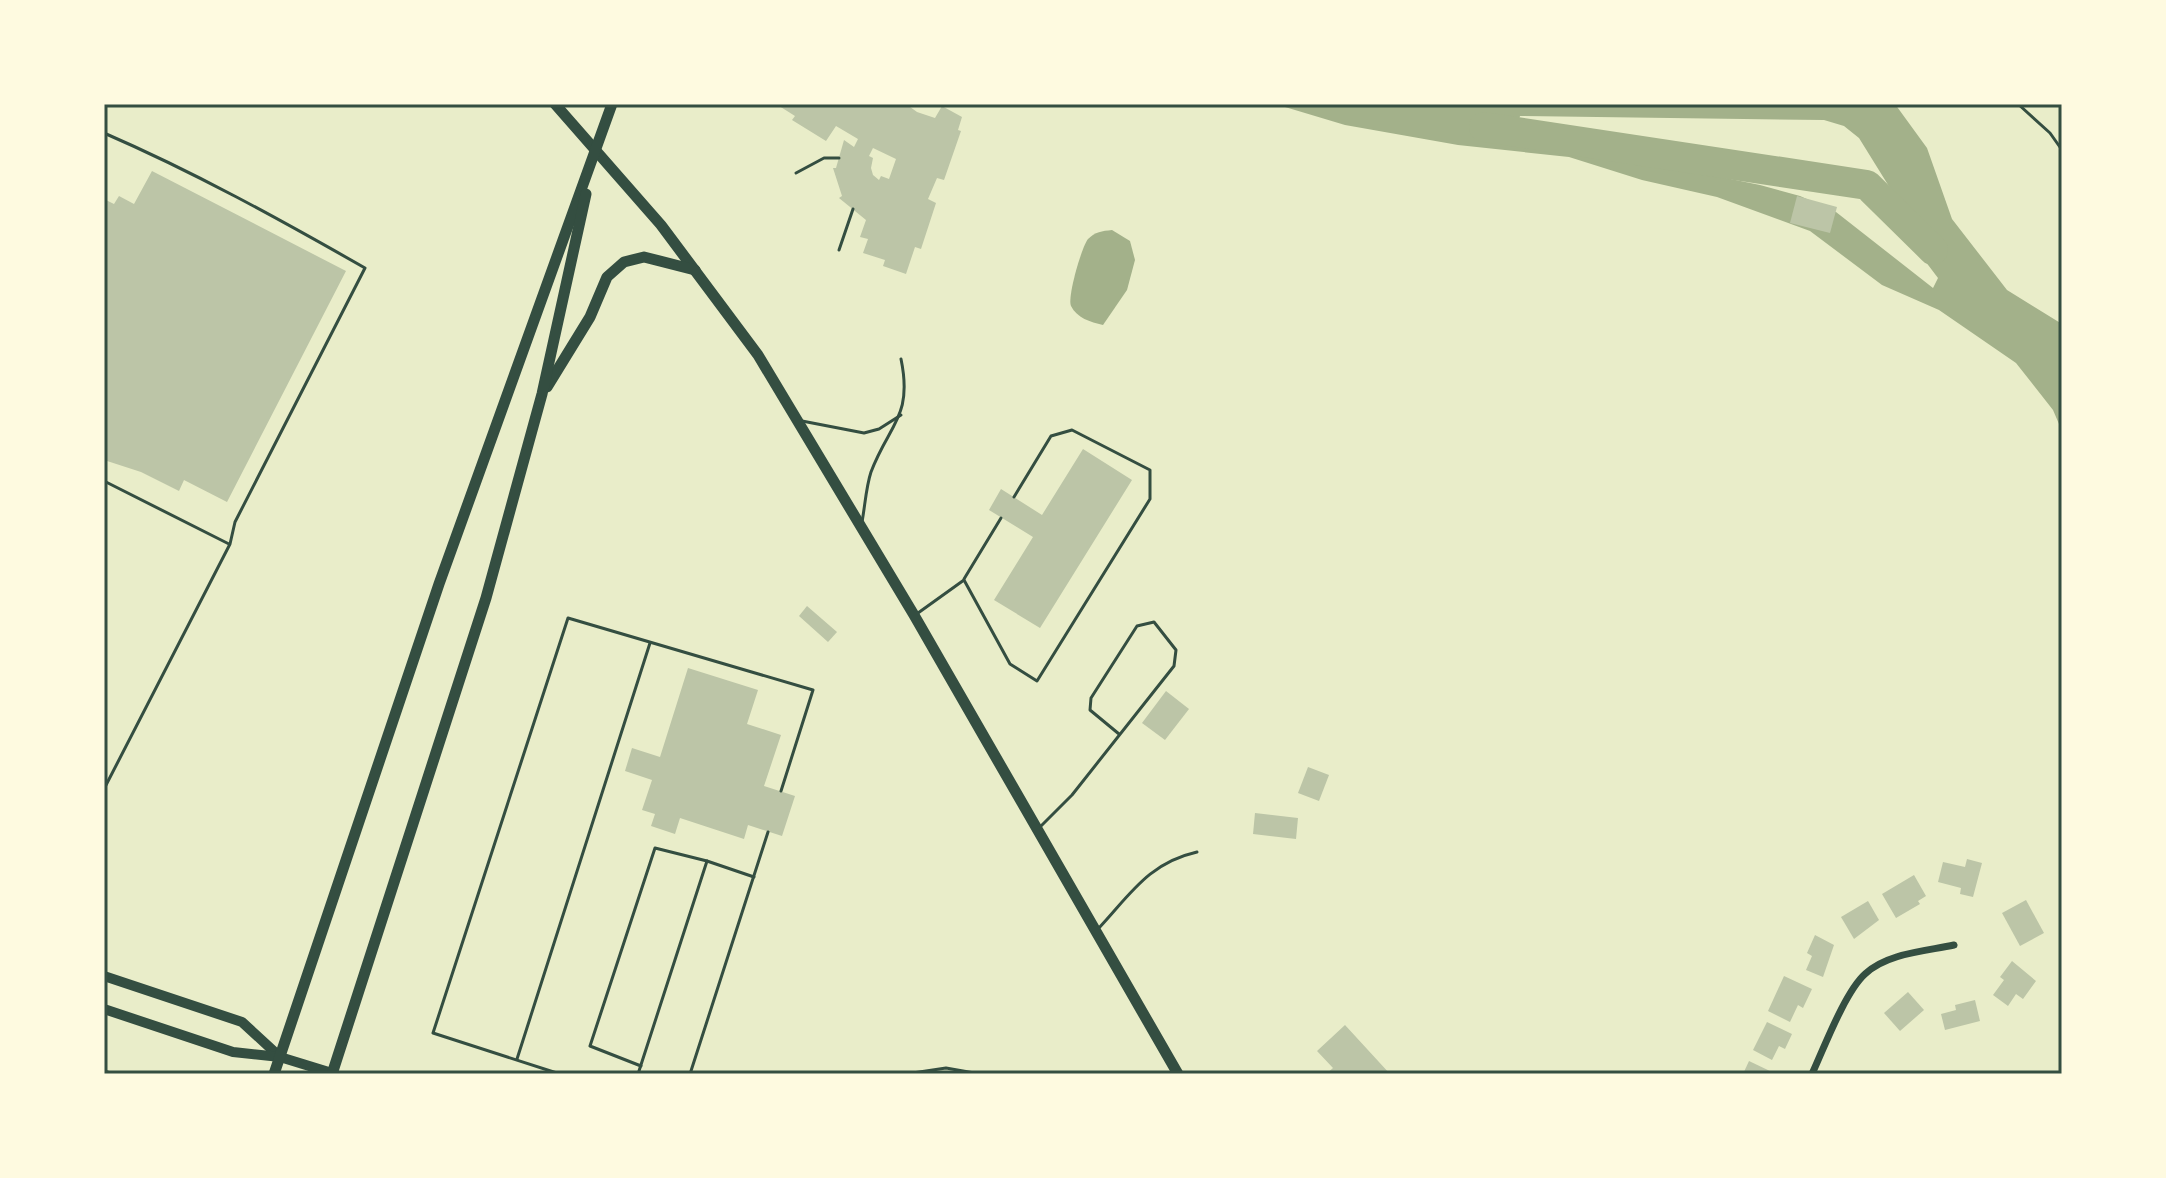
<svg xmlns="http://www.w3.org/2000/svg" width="2166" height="1178" font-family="Helvetica,sans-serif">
	<rect width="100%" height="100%" fill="#e9edc9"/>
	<!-- water -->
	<g fill="#a3b18a" fill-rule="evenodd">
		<path d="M1275,104H1895L1927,148L1952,219L2007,290L2062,324V431L2053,410L2016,363L1939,310L1882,285L1810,231L1717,197L1642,180L1569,157L1458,145L1345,125ZM1520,116L1824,120L1844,126L1859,138L1890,188L1913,245L1938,278L1933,288L1836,212L1800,196L1760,185L1525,137L1517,127Z"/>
		<path d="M1112,230L1130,241L1135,260L1127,290L1103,325C1090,322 1077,318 1071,306C1067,297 1082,246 1088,239C1095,232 1102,231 1112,230Z"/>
	</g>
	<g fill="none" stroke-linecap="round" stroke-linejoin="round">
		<!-- river -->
		<polyline stroke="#a3b18a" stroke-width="30" points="1484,127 1867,185 1933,250"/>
	</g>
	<!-- building -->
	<g fill="#bcc5a7" fill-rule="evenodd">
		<path d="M776,104H906L917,112L935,118L942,106L962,117L958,130L961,131L944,180L937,178L928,199L936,203L921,249L915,247L906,274L883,266L885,260L863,253L868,239L860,237L866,220L839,198L842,196L833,168H836L844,140L854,147L858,139L836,126L826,141L792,120L795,116ZM873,148L896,159L889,179L881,176L879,180L873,175L871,168L873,158L869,156Z"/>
		<polygon points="152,171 346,271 227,502 184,480 179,491 141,472 104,460 104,199 114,204 119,196 134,204"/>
		<polygon points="1797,196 1837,207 1830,233 1790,223"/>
		<polygon points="1083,449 1132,480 1040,628 994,600 1033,537 989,510 1001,489 1042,515"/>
		<polygon points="807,606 837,632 828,642 799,616"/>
		<polygon points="688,668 758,690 747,724 781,735 764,786 795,796 782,836 748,825 744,839 680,818 675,834 651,826 655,814 642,810 652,780 625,771 632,748 660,757"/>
		<polygon points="1166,691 1189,709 1165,740 1142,723"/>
		<polygon points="1308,767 1329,775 1319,801 1298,793"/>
		<polygon points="1255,813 1298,818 1296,839 1253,834"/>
		<polygon points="1967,859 1982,863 1973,897 1960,894 1961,888 1938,882 1943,862 1965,867"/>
		<polygon points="1914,875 1926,896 1918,901 1920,904 1896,918 1882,894"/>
		<polygon points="2026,900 2044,933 2020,946 2002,913"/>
		<polygon points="1868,901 1879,920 1854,939 1841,917"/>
		<polygon points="1815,935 1834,945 1823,977 1806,970 1812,956 1807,953"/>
		<polygon points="2012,961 2036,981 2023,999 2016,994 2008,1006 1993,995 2004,980 2000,977"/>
		<polygon points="1784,976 1812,989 1803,1008 1798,1005 1790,1022 1768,1011"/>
		<polygon points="1908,992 1924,1010 1900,1031 1884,1013"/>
		<polygon points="1975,1000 1980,1021 1945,1030 1941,1014 1956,1010 1955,1005"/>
		<polygon points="1767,1022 1792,1034 1785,1049 1779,1046 1772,1060 1753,1050"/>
		<polygon points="1345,1025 1390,1074 1326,1074 1333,1068 1317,1051"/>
		<polygon points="1749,1061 1772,1072 1771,1074 1743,1074"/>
	</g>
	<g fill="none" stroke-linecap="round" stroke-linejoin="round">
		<!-- path -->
		<polyline stroke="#344e41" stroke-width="3" points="2018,104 2050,133 2062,150"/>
		<!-- service -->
		<g stroke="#344e41" stroke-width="3">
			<path d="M104,133C194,172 279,219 365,268L235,522L230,544L104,789"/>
			<polyline points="796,173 824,158 839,158"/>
			<polyline points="839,250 853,209"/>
			<polyline points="802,421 864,433 879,429 901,415"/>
			<polyline points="104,481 229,544"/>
			<path d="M862,522C865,506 866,487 871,472C889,424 913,417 901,359"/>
			<polyline points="964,579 1001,518"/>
			<polyline points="918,613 964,580 1010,664 1037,681 1150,499 1150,470 1072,430 1051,436 1014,497"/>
			<polyline points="1039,828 1072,795 1174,666 1176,650 1154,622 1137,626 1091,698 1090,710 1119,734"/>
			<path d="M1097,930C1130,895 1148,863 1197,852"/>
			<polyline points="517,1059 650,643"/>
			<polyline points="641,1066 590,1046 655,848 707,861 754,877"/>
			<polyline points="104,1071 114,1074"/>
			<polyline points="560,1074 433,1033 568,618 813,690 781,791"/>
			<polyline points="638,1074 707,861"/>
			<polyline points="690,1074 768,832"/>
			<polyline points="906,1074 946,1068 980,1074"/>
		</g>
		<!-- minor -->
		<path stroke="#344e41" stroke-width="7" d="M1812,1074C1824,1048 1845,992 1865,974C1887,953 1927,951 1954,945"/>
		<!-- secondary -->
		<g stroke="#344e41" stroke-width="10">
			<polyline points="104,976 242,1022 280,1057"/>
			<polyline points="104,1009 233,1052 280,1057 332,1073"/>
		</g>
		<!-- primary -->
		<g stroke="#344e41" stroke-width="11">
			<polyline points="555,104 661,225 758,355 914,615 1178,1074"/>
			<polyline points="547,387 590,317 607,277 624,262 644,257 695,270"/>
			<polyline points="274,1074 439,584 612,104"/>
			<polyline points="332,1074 486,598 542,394 586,194"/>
		</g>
	</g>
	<!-- border -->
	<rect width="2166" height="1178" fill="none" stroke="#fefae0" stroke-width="212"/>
	<rect x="106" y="106" width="1954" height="966" fill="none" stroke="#344e41" stroke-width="3"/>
</svg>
